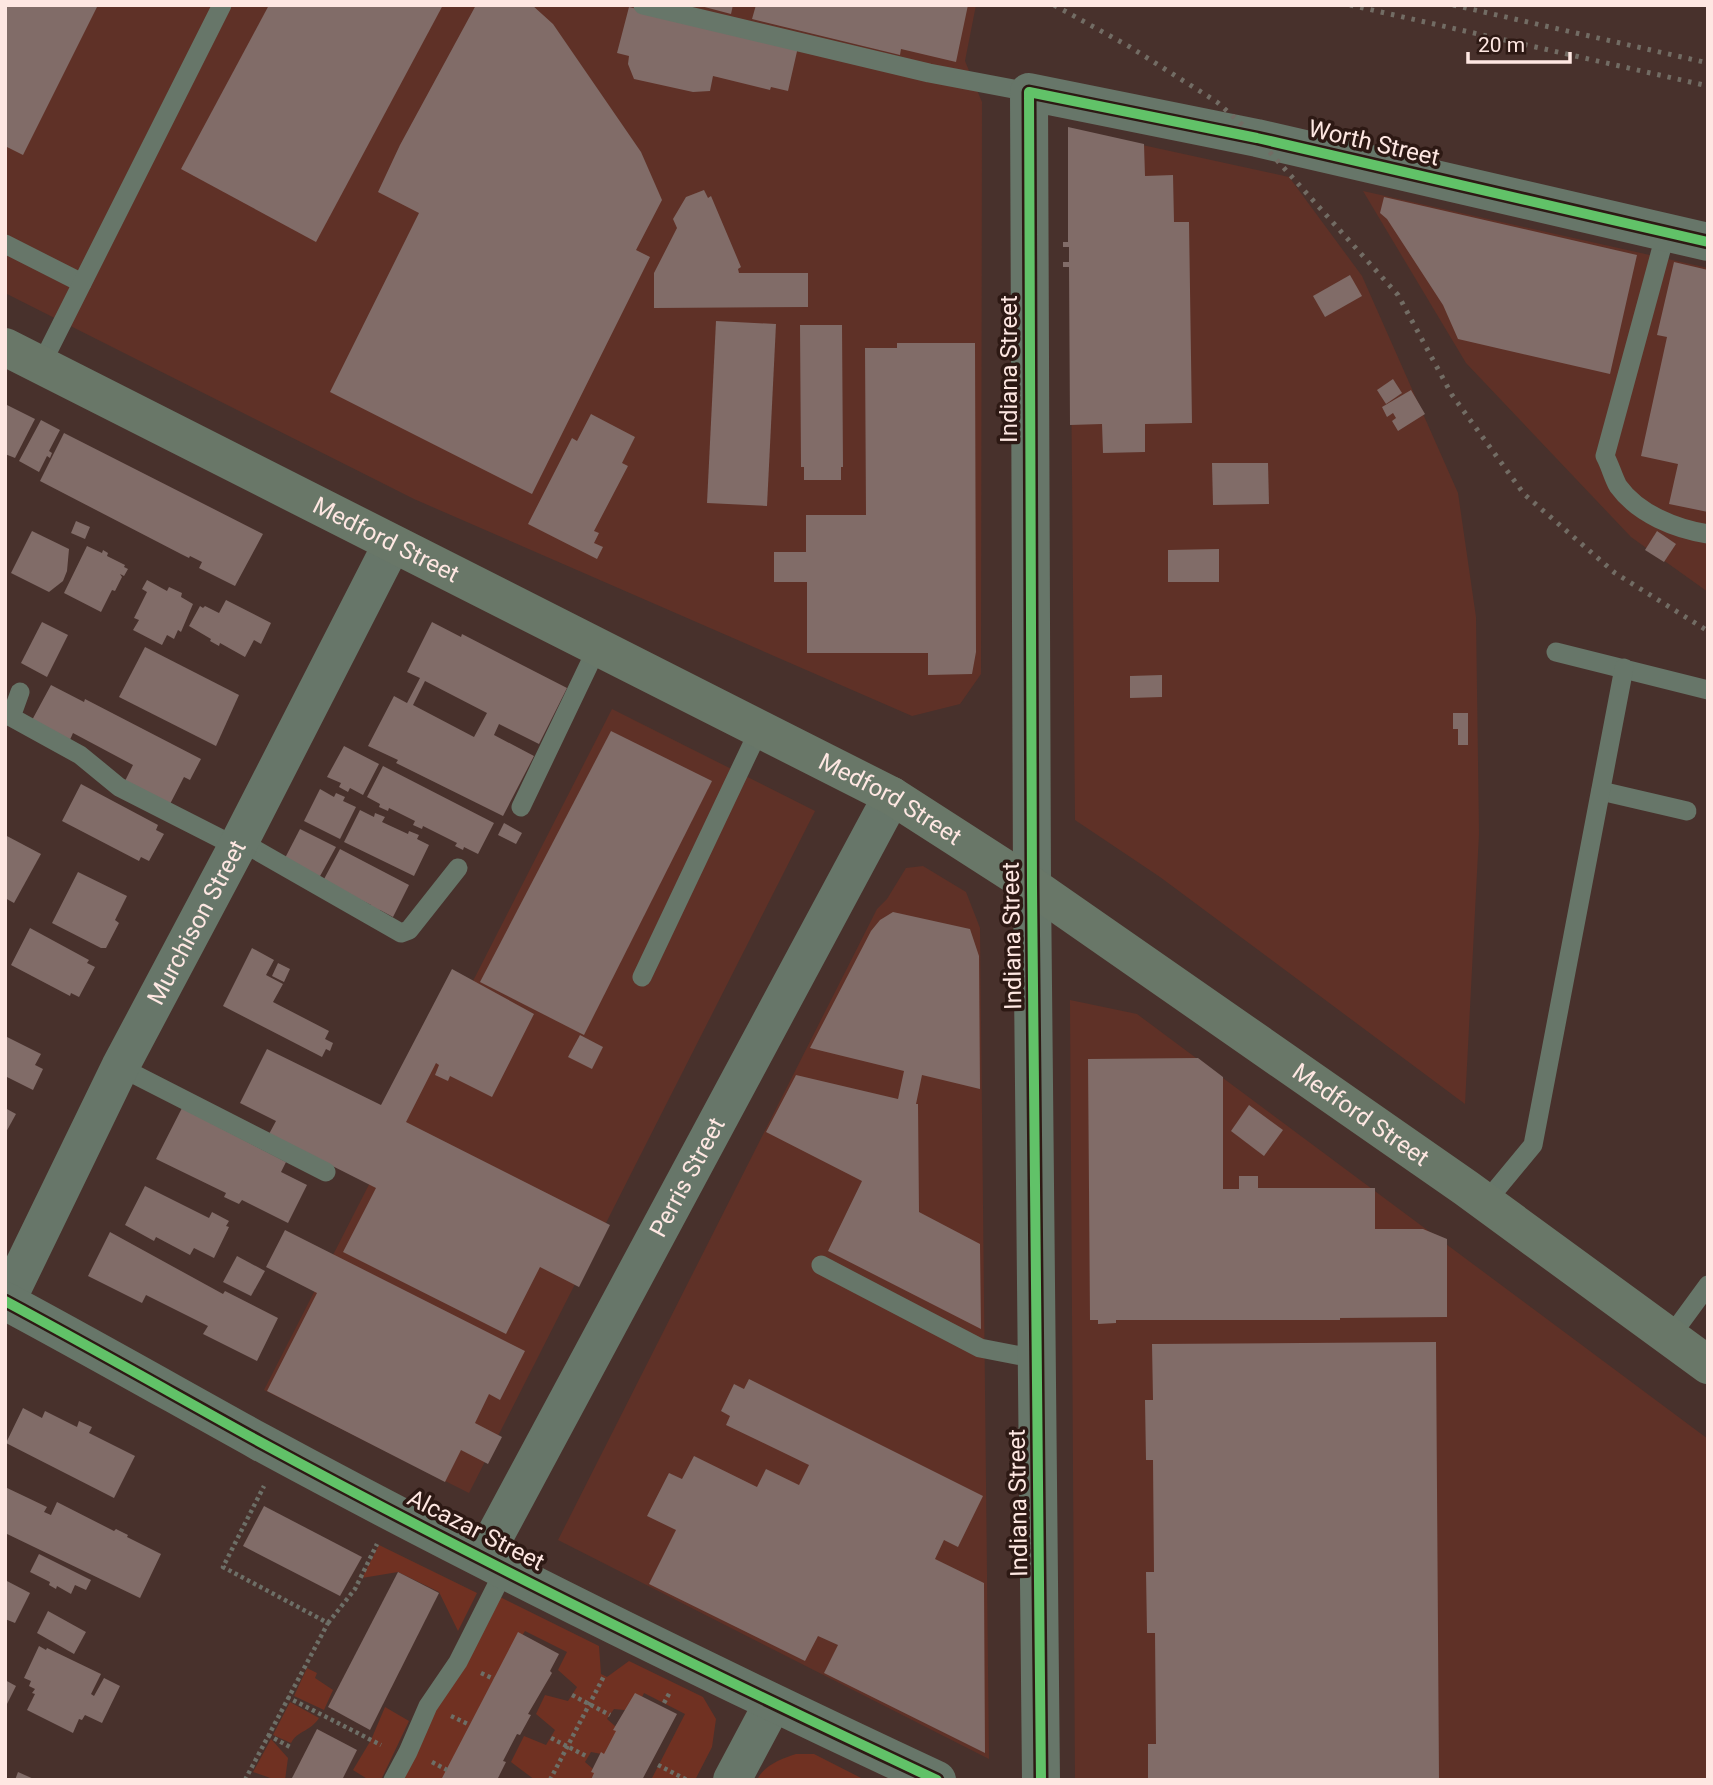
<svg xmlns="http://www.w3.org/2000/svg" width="1713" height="1785" font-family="Roboto,sans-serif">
	<rect width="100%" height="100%" fill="#48312c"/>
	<!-- built -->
	<g fill="#5f3127">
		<polygon points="5,5 976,5 965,61 982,102 981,674 960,704 912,716 414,499 5,293"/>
		<polygon points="1069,129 1289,177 1362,276 1458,493 1476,617 1479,834 1465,1104 1160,877 1075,820"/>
		<polygon points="1363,191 1708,268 1708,592 1631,537 1466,363"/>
		<polygon points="612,709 815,811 469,1493 264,1390"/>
		<polygon points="923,866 966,892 980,928 989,1759 558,1540 877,909 887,899 906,868"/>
		<polygon points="1070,1000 1137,1014 1708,1439 1708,1780 1075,1780"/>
	</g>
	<!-- green -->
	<g fill="#703122">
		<polygon points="379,1545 477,1593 458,1631 439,1592 398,1572 362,1578"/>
		<polygon points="492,1593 599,1646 601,1674 607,1677 629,1661 703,1697 716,1719 712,1747 695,1780 651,1780 685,1714 644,1693 635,1711 614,1709 607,1719 623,1733 612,1756 591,1752 585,1762 601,1776 599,1780 535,1780 511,1762 524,1736 546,1745 555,1730 536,1714 545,1695 568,1701 577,1687 558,1670 567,1652 525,1631 494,1679 443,1780 400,1780"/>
		<polygon points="307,1668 317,1673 315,1678 333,1690 324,1710 294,1696"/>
		<path d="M290,1702L319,1718C311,1731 297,1731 291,1743L273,1735Z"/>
		<polygon points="385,1707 409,1721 381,1780 369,1780 353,1770 371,1740"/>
		<polygon points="271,1739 288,1758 285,1780 276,1780 253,1772"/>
		<path d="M796,1754H814L865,1780H757C764,1765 781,1759 796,1754Z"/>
	</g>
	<!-- building -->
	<g fill="#816c68" fill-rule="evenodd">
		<polygon points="5,5 98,5 23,155 5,146"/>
		<polygon points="269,5 443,5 316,242 181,169"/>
		<polygon points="476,5 532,5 553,24 641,152 662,200 636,250 650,257 532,494 330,392 419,213 378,192 400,145"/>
		<polygon points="697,5 733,5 731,14"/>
		<polygon points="756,5 968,5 956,62 901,49 900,55 752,19"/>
		<polygon points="629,7 798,47 788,91 771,87 770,90 713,76 710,91 693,92 634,79 628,64 629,56 617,53"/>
		<polygon points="1068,127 1144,144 1145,176 1173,175 1174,222 1189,222 1192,423 1145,424 1145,452 1103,453 1102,424 1070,425 1069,267 1063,267 1063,262 1069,262 1069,247 1063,247 1063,242 1068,242"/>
		<polygon points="704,190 708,198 711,196 741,267 738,269 739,273 808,273 808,307 654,308 654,273 677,228 673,219 686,197"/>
		<polygon points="1384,197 1637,255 1610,374 1458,339 1443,305 1387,219 1380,213"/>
		<polygon points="1674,262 1708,270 1708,512 1669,504 1678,464 1641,456 1667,337 1657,335"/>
		<polygon points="1350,275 1362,296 1325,317 1313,296"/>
		<polygon points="716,321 776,324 767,506 707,503"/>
		<polygon points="800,325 842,325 843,467 841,467 841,480 804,480 804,467 801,467"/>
		<polygon points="897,343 975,343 976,652 972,674 928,675 928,653 807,653 807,582 774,582 774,552 806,552 806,515 866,515 865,348 897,348"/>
		<polygon points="1393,379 1402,393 1386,404 1377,390"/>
		<polygon points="1411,390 1425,414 1398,431 1392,421 1396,418 1393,413 1387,417 1382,407"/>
		<polygon points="5,404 35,419 15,458 5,454"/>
		<polygon points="591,414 635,437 622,463 628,466 594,531 599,533 594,543 603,547 597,559 528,524 572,438 577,441"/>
		<polygon points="41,420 60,430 49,451 52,453 50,458 47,456 39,472 19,461"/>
		<polygon points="64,433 263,534 235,586 199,568 202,562 190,556 189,558 181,554 40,481"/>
		<polygon points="1212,463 1268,463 1269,504 1213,505"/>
		<polygon points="76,521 90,527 85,539 71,533"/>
		<polygon points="32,531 69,549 67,571 63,581 49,592 11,573"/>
		<polygon points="1657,531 1676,544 1664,562 1645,550"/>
		<polygon points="87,546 102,553 103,550 108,553 107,556 125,565 124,567 128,569 124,576 120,574 122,577 115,591 112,590 101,612 64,593"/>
		<polygon points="1219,549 1219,582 1168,582 1168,550"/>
		<polygon points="147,580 167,591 169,587 182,593 181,597 193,604 181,632 178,630 174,639 167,635 162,645 133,630 139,620 134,618 147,592 142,589"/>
		<polygon points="226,600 271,623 261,644 254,640 245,657 220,643 219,646 210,641 211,639 189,626 200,606 203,608 205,606 219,613"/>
		<polygon points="42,622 68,635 47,677 21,663"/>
		<path d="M432,622L461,637L462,634L567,688L539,744L499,724L494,735L534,756L503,816L396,763L398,760L368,746L394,696L407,703L420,678L407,672ZM425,681L487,713L474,737L413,705Z"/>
		<polygon points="145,647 239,695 216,746 119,697"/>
		<polygon points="1162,675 1162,697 1130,698 1130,676"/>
		<polygon points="51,685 84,702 85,699 201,759 190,780 184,777 169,806 124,783 133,765 73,733 69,742 31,722"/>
		<polygon points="1453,713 1468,713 1468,745 1458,745 1458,729 1453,729"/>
		<polygon points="611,731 712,781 584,1035 480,982"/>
		<polygon points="344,746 379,764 363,795 350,788 348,792 339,787 341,783 327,777"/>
		<polygon points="383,766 494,823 478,854 464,847 463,850 455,846 457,843 423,826 422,829 413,825 415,821 389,808 388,811 379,807 380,804 367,797"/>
		<polygon points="81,784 158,825 156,830 164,834 149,861 141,857 139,861 62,821"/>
		<polygon points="320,789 334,797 336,793 345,797 343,801 356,807 340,839 304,821"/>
		<polygon points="360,810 374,817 375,813 385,817 382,822 408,834 409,831 419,835 417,839 429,845 414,876 344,842"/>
		<polygon points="504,823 522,833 516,844 498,835"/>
		<polygon points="300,829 336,847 319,878 284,860"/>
		<polygon points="5,835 41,854 14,903 5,898"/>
		<polygon points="340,849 409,885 393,917 380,910 369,909 371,905 323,881"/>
		<polygon points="78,872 127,896 115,920 119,923 106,948 101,948 52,923"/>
		<polygon points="893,912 970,929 979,956 980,1089 922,1075 916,1104 918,1104 919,1212 980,1244 981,1329 828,1251 862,1181 766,1132 796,1075 898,1099 904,1071 810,1048 871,931 880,920"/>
		<polygon points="30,928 89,960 87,963 95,967 79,997 71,993 70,996 11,965"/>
		<polygon points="252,948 274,960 266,975 283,984 273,1002 329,1031 325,1039 333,1043 330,1051 326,1049 322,1057 223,1006"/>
		<polygon points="278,963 290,969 284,982 272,976"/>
		<polygon points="452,969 534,1014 492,1097 450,1076 448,1081 435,1075 439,1065 436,1063 406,1122 610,1225 579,1287 540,1267 506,1334 343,1252 376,1188 269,1134 276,1121 240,1103 267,1049 381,1105"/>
		<polygon points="580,1035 603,1047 592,1069 568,1057"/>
		<polygon points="5,1036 41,1054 35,1065 43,1069 33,1090 5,1076"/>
		<polygon points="1198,1058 1223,1077 1223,1189 1239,1189 1239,1176 1258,1176 1258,1188 1375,1188 1375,1229 1423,1229 1447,1239 1447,1317 1340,1318 1340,1320 1116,1320 1116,1323 1098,1324 1098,1320 1090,1320 1088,1059"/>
		<polygon points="1249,1105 1283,1130 1264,1156 1231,1131"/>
		<polygon points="5,1108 16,1114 5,1134"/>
		<polygon points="182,1108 286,1162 281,1172 307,1185 288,1223 242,1200 239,1204 224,1197 226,1193 156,1159"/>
		<polygon points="145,1186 209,1218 212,1212 229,1221 226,1226 229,1227 214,1258 194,1248 190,1255 156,1237 154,1241 125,1225"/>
		<polygon points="285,1230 525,1351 500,1400 489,1394 475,1423 502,1437 488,1464 461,1450 445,1482 267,1391 317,1293 266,1267"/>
		<polygon points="110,1232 223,1294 225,1291 278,1318 257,1361 203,1334 208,1326 146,1295 142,1303 88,1276"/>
		<polygon points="237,1256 265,1271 251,1296 223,1282"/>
		<polygon points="1436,1342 1439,1780 1148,1780 1148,1744 1156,1744 1155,1633 1147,1633 1146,1572 1154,1572 1153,1460 1146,1460 1145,1400 1153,1400 1152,1344"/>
		<polygon points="749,1379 983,1496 958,1547 944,1540 935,1559 984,1583 985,1753 824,1673 838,1645 818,1636 805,1661 649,1584 676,1530 647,1516 669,1473 682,1479 694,1456 757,1487 766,1469 799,1485 809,1465 726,1425 730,1416 721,1411 734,1384 744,1389"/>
		<polygon points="23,1408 42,1418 45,1411 77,1427 79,1421 92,1427 89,1433 135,1456 114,1498 6,1443"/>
		<polygon points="5,1487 47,1507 44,1512 51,1515 57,1502 114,1531 116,1529 128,1535 127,1537 161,1554 140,1598 5,1533"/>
		<polygon points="264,1506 362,1557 340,1596 243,1546"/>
		<polygon points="39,1554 91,1580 86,1590 75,1585 71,1594 57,1586 56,1589 49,1585 50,1582 30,1572"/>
		<polygon points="398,1572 439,1593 370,1730 328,1707"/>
		<polygon points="5,1580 30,1593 15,1623 5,1619"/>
		<polygon points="48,1611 86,1632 74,1654 37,1633"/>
		<polygon points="518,1632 559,1654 550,1671 552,1673 528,1714 531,1715 520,1735 517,1734 503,1761 506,1762 497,1780 441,1780"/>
		<polygon points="39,1646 46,1650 47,1648 101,1674 91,1694 94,1696 104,1678 120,1686 102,1723 85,1715 82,1720 79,1719 73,1733 27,1710 35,1694 32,1693 35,1689 29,1686 31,1681 24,1678"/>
		<polygon points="5,1680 16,1686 5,1708"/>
		<polygon points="635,1693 677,1714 642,1780 591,1780 594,1773 591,1772 601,1752 604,1754 616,1731 613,1730"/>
		<polygon points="317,1729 357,1750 342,1780 291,1780"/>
		<polygon points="18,1772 36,1780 15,1780"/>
	</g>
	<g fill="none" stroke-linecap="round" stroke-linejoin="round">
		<!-- path -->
		<g stroke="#6d6f67" stroke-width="4.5" stroke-dasharray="3.5 3.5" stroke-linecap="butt">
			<polyline points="328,1623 355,1589 377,1544"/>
			<polyline points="481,1673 494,1679"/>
			<polyline points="572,1695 610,1715"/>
			<polyline points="287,1697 381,1745"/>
			<polyline points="664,1703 670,1692"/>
			<polyline points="451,1716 470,1725"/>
			<polyline points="268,1735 290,1747"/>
			<polyline points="551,1738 588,1757"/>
			<polyline points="432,1762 447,1770"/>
			<polyline points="658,1765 687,1780"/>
			<polyline points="245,1780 328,1623 223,1567 264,1486"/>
			<polyline points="550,1780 604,1676"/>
		</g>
		<!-- service -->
		<g stroke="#677669" stroke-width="19">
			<polyline points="643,5 929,73 1029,92"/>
			<path d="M1666,232L1605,456C1610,465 1613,477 1618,486C1638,514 1676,529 1708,534"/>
			<polyline points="5,244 82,283"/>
			<polyline points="41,365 222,5"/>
			<polyline points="1556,652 1708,690"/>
			<polyline points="20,692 11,717 80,755 119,787 237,847"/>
			<polyline points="1601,791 1687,811"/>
			<polyline points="521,807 597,648"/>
			<polyline points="240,841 401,933 409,930 458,868"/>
			<polyline points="642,977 759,730"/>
			<polyline points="120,1067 326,1172"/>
			<polyline points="1485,1203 1533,1145 1624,668"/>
			<polyline points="821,1265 980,1348 1037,1359"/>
			<polyline points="1670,1337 1708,1285"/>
			<polyline points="393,1780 408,1752 428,1706 458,1662 505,1569"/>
		</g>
		<!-- minor -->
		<g stroke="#677669" stroke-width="38">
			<polyline points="1032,886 1029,92 1257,138 1708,242"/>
			<path id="s1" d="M5,1304L120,1067L240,841L392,544"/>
			<path id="s2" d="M483,1558L892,796"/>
			<polyline points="732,1780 773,1703"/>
		</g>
		<!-- tertiary -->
		<g stroke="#677669" stroke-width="38">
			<polyline points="1032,886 1041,1780"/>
			<path d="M5,1301C91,1347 175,1395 260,1442C481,1562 708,1673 937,1780"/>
		</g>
		<!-- secondary -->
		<path stroke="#697768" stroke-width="38" id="s3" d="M5,347L892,796L1032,886L1466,1188L1708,1365"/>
		<!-- rail -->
		<g stroke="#726c64" stroke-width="5" stroke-dasharray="3.5 7" stroke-linecap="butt">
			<polyline points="1054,5 1130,47 1217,102 1257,138 1398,295 1452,395 1524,494 1615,573 1708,631"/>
			<polyline points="1350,5 1708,86"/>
			<polyline points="1453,5 1708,63"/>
		</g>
		<!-- cycleway casing -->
		<g stroke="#2d1914" stroke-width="15">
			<g id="cycleway">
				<path d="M5,1301C91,1347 175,1395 260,1442C481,1562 708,1673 937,1780"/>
				<polyline points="1041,1780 1032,886 1029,92 1257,138 1708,242"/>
			</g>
		</g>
		<!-- cycleway -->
		<use href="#cycleway" stroke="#61c268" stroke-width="10"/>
	</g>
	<g text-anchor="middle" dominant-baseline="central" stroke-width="7" stroke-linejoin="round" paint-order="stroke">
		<!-- street labels -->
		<g font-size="24" fill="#fee7e2" stroke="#2d1914">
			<text transform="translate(1374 143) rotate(13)">Worth Street</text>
			<text transform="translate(1009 369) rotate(-90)">Indiana Street</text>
			<text stroke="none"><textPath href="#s3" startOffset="427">Medford Street</textPath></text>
			<text stroke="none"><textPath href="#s3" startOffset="994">Medford Street</textPath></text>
			<text stroke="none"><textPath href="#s1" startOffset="427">Murchison Street</textPath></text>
			<text transform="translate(1012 936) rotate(-91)">Indiana Street</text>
			<text stroke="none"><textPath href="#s3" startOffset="1561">Medford Street</textPath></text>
			<text stroke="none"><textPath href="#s2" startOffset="432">Perris Street</textPath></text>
			<text transform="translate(1018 1503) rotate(-91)">Indiana Street</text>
			<text transform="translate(476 1530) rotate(27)">Alcazar Street</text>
		</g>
	</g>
	<!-- border -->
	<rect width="1713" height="1785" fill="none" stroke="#fee7e2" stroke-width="14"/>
	<!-- scale -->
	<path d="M1468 52v10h102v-10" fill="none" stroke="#fee7e2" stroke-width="3.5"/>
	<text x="1478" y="52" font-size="21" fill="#fee7e2" stroke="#2d1914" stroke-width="5" paint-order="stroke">20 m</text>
</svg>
